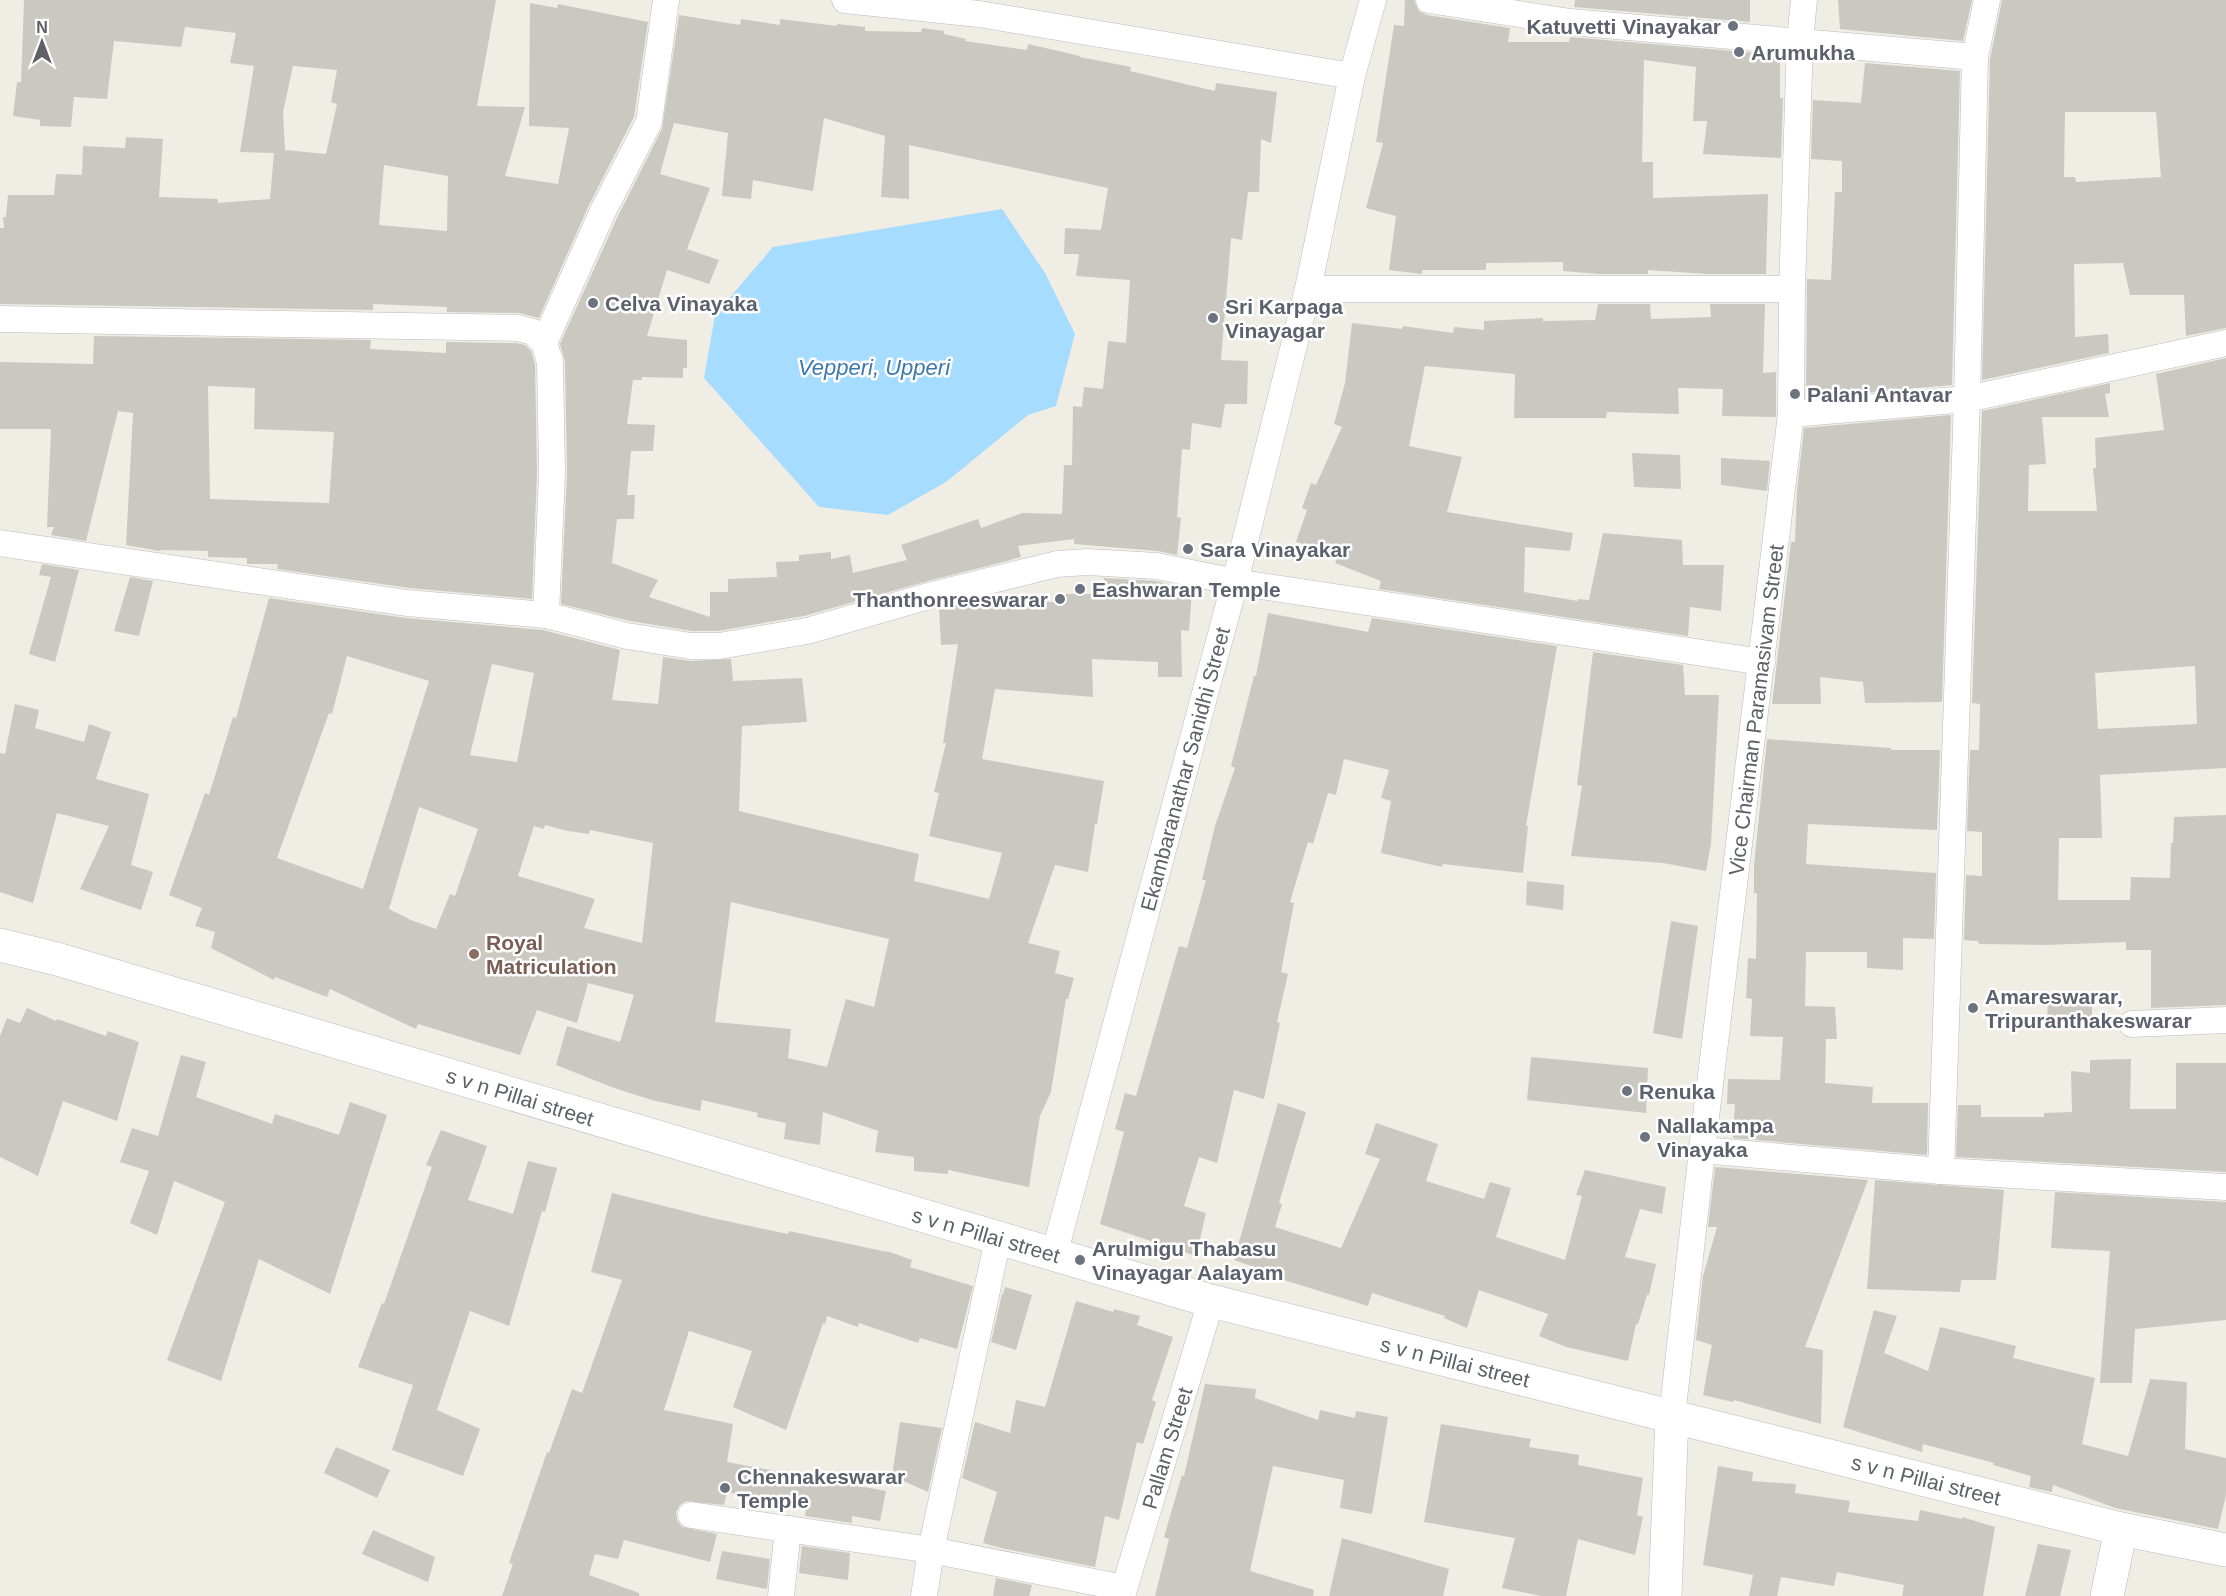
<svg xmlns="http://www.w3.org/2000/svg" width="2226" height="1596" font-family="Helvetica,sans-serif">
	<rect width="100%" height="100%" fill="#f0ede5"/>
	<!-- water -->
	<polygon fill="#a6dcff" points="1002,209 1045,273 1075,334 1056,406 1028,415 946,482 888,515 819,507 704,378 715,315 773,247"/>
	<!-- building -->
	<g fill="#cbc8c2" fill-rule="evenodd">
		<path d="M24,0H496L477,106L525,107L505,176L558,184L569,128L529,126L530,3L557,8L558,4L648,22L634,117L589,205L539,318L519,313L447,312V307L373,304V310L0,304V228H4L3,217H6L8,195H54L56,174L82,175L83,146L125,148L126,137L163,139L159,197L218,199V203L270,199L274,153L240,152L254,66L230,63L236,33L185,27L181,47L114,41L107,99L74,97L71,127L40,126V120L13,116L17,82H21ZM293,66L337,70L331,102L337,104L326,154L285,150L283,112ZM384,165L448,176L447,231L379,225Z"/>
		<polygon points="1405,0 1414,0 1419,11 1427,15 1510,28 1508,42 1569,42 1570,37 1780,55 1780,98 1783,98 1781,158 1703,154 1707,121 1693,121 1696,67 1644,60 1642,162 1653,162 1653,198 1768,194 1766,274 1708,274 1648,270 1648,274 1600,274 1563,271 1563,262 1486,263 1486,270 1422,270 1422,274 1389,270 1396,216 1366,208 1383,143 1376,142 1394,25 1404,26"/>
		<polygon points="1575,0 1750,0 1750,22 1574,7"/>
		<polygon points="1838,0 1972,0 1963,41 1840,29"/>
		<path d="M2002,0H2226V328L2186,336L2184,295H2130L2123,263L2074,264L2075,337L2108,334L2109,353L1982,380L1990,59ZM2065,112H2156L2161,177L2076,182L2075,177H2064Z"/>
		<path d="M679,15L740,25L741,19L780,25V19L837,26V24L865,27V31L921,32L922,28L944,31V34L966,39L965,41L1027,50L1028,44L1080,56V57L1131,67L1130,71L1215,91L1216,83L1277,92L1271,143L1261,139L1259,192H1248L1242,240L1231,238L1221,360L1248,361L1247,404H1225L1221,428L1192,423L1190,450L1182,449L1177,517L1181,518L1177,555L1158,551L1074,544V539L1018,546L1021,557L1007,561L928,581L804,616L718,631H692L630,621L561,604L567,473L565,362L560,344L617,218L662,129ZM824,118L885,136L881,197L909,199V145L1108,188L1101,230L1065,228L1064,254H1079L1076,276L1130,280L1126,343L1108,341L1103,389L1084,387L1082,407L1073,406L1072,465H1064L1062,514L1022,513L981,528L978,519L901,545L907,560L853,573L850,555L831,559V552L799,555V561L776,562L777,577L728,579V592H710V617L649,597L658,580L612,563L617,519H634L635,495H627L631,451H653L655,425L627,424L633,380H642V377L683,378V368H687V340L647,336L667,270L709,284L719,260L687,249L710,188L660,174L674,123L728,133L722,196L751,199L753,180L813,191Z"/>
		<polygon points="1865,63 1960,71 1952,385 1806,398 1807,279 1831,280 1835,192 1842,192 1842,161 1811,159 1813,100 1861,103"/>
		<polygon points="1598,304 1650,304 1651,319 1711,317 1710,304 1765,304 1763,373 1776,372 1776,417 1722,416 1723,389 1678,388 1679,414 1607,412 1606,418 1514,418 1515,374 1425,366 1409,446 1462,457 1447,512 1573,533 1570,551 1525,547 1524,592 1578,601 1578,599 1589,600 1603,533 1682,540 1683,565 1724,565 1721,611 1690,607 1688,636 1379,589 1381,581 1335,563 1339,554 1296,542 1307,510 1302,508 1311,483 1316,485 1342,427 1334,424 1345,383 1352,323 1402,329 1403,326 1453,333 1454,327 1484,330 1484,321 1543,318 1543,321 1595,320"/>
		<path d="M94,336L371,340L370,349L446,353V342L516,343L525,345L531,351L535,364L537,473L532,599L409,588L277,569L278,564H247V558L208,557V551L161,550L160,551L126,545L133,413L118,411L86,541L51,535L54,527H47L51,429H0V362L93,364ZM208,386L255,388L254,429L334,432L329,503L210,499Z"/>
		<path d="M2226,358V768L2100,775L2102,838H2059L2058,900H2130L2131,877L2170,878L2171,843H2173L2174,817L2226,815V1005L2151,1008V950H2126V942L2045,945L1979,944L1978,941L1964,940L1966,875L1982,876V832L1967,831L1970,750H1979L1980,704L1972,703L1982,411L2110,383V393L2105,394L2109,417H2042L2046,464L2029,465L2028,511H2097L2093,468H2096L2095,438L2164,430L2156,374ZM2195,666L2197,724L2098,729L2095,673Z"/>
		<polygon points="1951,415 1942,702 1865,703 1863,682 1820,677 1821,704 1772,704 1791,542 1795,542 1797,490 1804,428"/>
		<polygon points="1632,453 1680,455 1681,489 1634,487"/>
		<polygon points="1721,458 1770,461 1767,491 1721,485"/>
		<polygon points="42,564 79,570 55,662 29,654 51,577 39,575"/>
		<polygon points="130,577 153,581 139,636 114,631"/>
		<path d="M1104,578L1155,581L1173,585V589L1192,590L1189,631L1181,630L1182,677H1158V662L1092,659L1093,697L995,689L982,759L1104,781L1097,824H1095L1088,872L1055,865L1028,943L1060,951L1055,973L1074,978L1068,999H1066L1051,1092L1040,1116L1029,1187L948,1170V1174L914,1171V1157L875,1152L878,1131L823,1112L820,1145L784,1139L786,1123L757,1117L758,1113L702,1100L700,1111L652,1100L614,1088L556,1065L567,1026L620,1042L634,995L588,983L577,1023L537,1010L520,1055L418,1024L416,1029L330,989L327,997L275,977L274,980L211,948L215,932L195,926L202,908L169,895L205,793L209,795L233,717L236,718L269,598L406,618L543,630L620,650L612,700L658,704L663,657L691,661L731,659L733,681L802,678L807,722L742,726L739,811L919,854L914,881L989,899L1002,853L929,836L939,793L934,792L946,743H943L958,644L941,645L939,609L954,605L1003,602H1066V594H1104ZM347,656L429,681L363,889L277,858L329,713L332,714ZM492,664L534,673L517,762L470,755ZM419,807L478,829L455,896L450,894L436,929L411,920L389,909ZM545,825L568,831L589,834L590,830L653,843L642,943L584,928L595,899L518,876L534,826L544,829ZM731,902L889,939L874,1007L846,999L827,1067L788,1058L791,1029L715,1022Z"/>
		<polygon points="1268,613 1368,632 1372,618 1557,646 1526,826 1528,826 1523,873 1443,864 1442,867 1381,853 1391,801 1381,798 1389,770 1344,759 1336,795 1328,793 1313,844 1308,842 1290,902 1294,903 1281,972 1288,974 1277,1022 1280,1023 1264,1099 1234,1090 1217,1163 1199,1157 1184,1206 1206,1213 1196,1256 1100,1224 1124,1132 1115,1129 1125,1093 1136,1096 1179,946 1187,948 1206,880 1202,880 1215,826 1235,768 1231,766 1254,676 1256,676"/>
		<polygon points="1593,652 1683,665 1685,695 1719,695 1711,844 1706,871 1663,863 1571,856 1582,786 1577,785"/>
		<polygon points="15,704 39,710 35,728 84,742 89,724 111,732 96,779 149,794 131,865 153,872 141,910 80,889 109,826 57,813 33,903 0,892 0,753 5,754"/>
		<polygon points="1767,739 1891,748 1891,750 1940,750 1937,830 1808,824 1806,864 1936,873 1934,939 1903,938 1903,970 1867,968 1867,952 1806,952 1805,1006 1835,1007 1837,1039 1826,1039 1825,1083 1873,1087 1872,1103 1928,1103 1927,1155 1733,1138 1735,1104 1727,1104 1728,1079 1780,1080 1783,1037 1750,1036 1752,999 1746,998 1748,958 1756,959 1757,893 1754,893 1754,865"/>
		<polygon points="1527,881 1564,885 1563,910 1526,905"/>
		<polygon points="1671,921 1698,926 1682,1039 1653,1033"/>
		<polygon points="2048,993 2092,994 2092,1027 2047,1026"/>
		<polygon points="27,1008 56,1021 57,1019 106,1036 108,1031 139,1042 117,1121 63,1101 38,1176 0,1157 0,1036 7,1018 20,1023"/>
		<polygon points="181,1055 206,1062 196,1097 272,1124 275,1114 339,1135 350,1102 387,1115 330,1294 259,1259 221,1381 167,1360 225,1202 174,1181 157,1235 130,1223 149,1171 120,1162 132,1128 158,1136"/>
		<polygon points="1531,1057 1648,1068 1646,1113 1527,1100"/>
		<polygon points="2131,1059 2130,1109 2176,1109 2176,1063 2226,1063 2226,1172 1956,1157 1958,1105 1981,1105 1981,1117 2044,1117 2044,1113 2072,1112 2071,1071 2090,1073 2090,1060"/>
		<polygon points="1278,1103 1306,1112 1279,1203 1282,1204 1275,1227 1341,1248 1380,1159 1365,1154 1376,1123 1438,1144 1426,1181 1484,1199 1490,1182 1511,1188 1496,1237 1565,1260 1582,1196 1576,1195 1585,1170 1666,1187 1662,1214 1640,1209 1625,1257 1656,1264 1649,1295 1647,1295 1638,1324 1636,1324 1628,1361 1566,1347 1539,1336 1548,1314 1479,1290 1467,1328 1444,1318 1445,1316 1372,1293 1368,1306 1274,1277 1275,1274 1234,1260"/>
		<polygon points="441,1130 487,1146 468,1200 513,1214 528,1161 557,1168 545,1212 542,1211 509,1326 470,1311 437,1410 480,1429 463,1476 392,1450 413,1385 358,1367 382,1303 384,1304 432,1167 426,1165"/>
		<polygon points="1715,1167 1868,1180 1805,1347 1823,1350 1821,1424 1734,1400 1733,1402 1703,1395 1712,1345 1696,1340 1703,1276 1717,1227 1708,1227"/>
		<polygon points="1875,1180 2004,1190 1996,1280 1961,1280 1960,1292 1867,1289"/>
		<polygon points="2055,1192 2226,1202 2226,1320 2135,1329 2132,1383 2100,1383 2110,1251 2051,1248"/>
		<polygon points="612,1193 712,1218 788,1234 789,1231 887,1252 887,1251 912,1260 910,1267 973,1286 957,1349 920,1338 918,1343 859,1323 858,1327 827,1316 825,1324 823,1323 786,1430 733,1407 752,1351 689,1331 664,1410 733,1424 727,1462 886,1491 880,1521 852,1516 852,1523 805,1516 806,1509 727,1492 724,1505 686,1501 680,1505 676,1512 677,1520 682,1527 717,1534 710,1562 624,1540 618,1559 595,1554 589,1575 639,1593 639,1596 502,1596 513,1564 509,1563 547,1452 549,1453 572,1389 582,1393 622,1280 591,1272"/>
		<polygon points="1005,1287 1032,1295 1016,1350 991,1342 1002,1294 1003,1294"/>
		<polygon points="1076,1301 1113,1312 1114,1309 1140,1316 1137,1325 1173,1337 1152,1400 1156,1402 1143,1444 1137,1442 1119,1520 1105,1516 1095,1567 1001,1548 983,1543 997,1492 962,1478 975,1422 1010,1433 1016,1400 1045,1407"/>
		<polygon points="1874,1310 1897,1316 1884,1353 1928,1371 1940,1327 2016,1346 2013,1358 2095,1378 2082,1444 2128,1456 2150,1379 2187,1382 2185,1449 2226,1458 2226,1495 2218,1529 2115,1508 2053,1485 2052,1492 2029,1487 2031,1476 1993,1465 1994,1463 1923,1444 1922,1452 1843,1427"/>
		<polygon points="1205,1384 1256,1389 1255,1398 1318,1420 1320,1410 1355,1418 1356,1411 1388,1417 1372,1514 1340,1508 1344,1480 1273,1466 1250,1571 1314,1590 1313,1596 1155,1596 1169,1539 1164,1537 1182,1475 1184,1476"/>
		<polygon points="900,1422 942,1428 928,1492 892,1476"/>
		<polygon points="1441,1424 1531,1439 1529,1447 1579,1455 1578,1465 1643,1478 1637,1515 1643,1517 1635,1555 1578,1539 1566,1596 1541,1596 1502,1588 1515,1538 1424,1522"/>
		<polygon points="336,1447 390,1470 377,1498 324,1473"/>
		<polygon points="1718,1466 1753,1472 1752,1481 1796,1484 1795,1493 1850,1501 1848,1512 1918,1521 1920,1510 1962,1519 1962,1517 1995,1527 1983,1596 1902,1596 1904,1585 1837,1572 1834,1586 1781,1577 1777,1596 1749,1596 1753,1575 1703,1565"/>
		<polygon points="373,1530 435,1557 428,1582 362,1554"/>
		<polygon points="1342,1538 1449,1569 1443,1596 1329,1596"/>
		<polygon points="2038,1544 2071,1550 2060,1596 2025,1596"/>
		<polygon points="802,1546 850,1553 848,1580 799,1573"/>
		<polygon points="722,1551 770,1559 767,1589 716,1579"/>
		<polygon points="996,1578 1032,1585 1029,1596 993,1596"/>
	</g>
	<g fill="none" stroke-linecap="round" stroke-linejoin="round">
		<!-- street casing -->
		<g stroke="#b8bbbf" stroke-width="27">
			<g id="street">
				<polyline points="845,0 979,14 1352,76"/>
				<polyline points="1429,0 1570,22 1975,57"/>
				<polyline points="1308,289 1792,289"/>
				<polyline points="0,319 518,328 533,332 544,343 550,362 552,473 546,615"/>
				<polyline points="544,343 603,211 649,122 666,0"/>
				<polyline points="1791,414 1967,399 2226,343"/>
				<polyline points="0,543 407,603 546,615 627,636 691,646 719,646 807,631 932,595 1057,564 1087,562 1157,566 1235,582 1762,662"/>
				<polyline points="2132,1024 2226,1020"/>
				<polyline points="1702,1150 1941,1171 2226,1187"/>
				<polyline points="1941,1171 1967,399 1975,57 1987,0"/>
				<polyline points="1054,1255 1235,582 1308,289 1352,76 1373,0"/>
				<polyline points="1672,1417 1702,1150 1791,414 1792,289 1800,41 1804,0"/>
				<polyline points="691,1515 931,1550 1124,1588"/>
				<polyline points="781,1596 788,1529"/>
				<polyline points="924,1596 931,1550 998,1239"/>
				<polyline points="1122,1596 1211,1301"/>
			</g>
		</g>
		<!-- secondary casing -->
		<g stroke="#b7babf" stroke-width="34">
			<g id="secondary">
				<polyline points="0,945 57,959 1211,1301 2121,1529 2226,1550"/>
				<polyline points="1665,1596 1672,1417"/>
				<polyline points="2107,1596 2121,1529"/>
			</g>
		</g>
		<!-- street -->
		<use href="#street" stroke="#fff" stroke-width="26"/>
		<!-- secondary -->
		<use href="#secondary" stroke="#fff" stroke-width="33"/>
	</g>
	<!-- markers -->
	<g fill="#6b7280" stroke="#fff" stroke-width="2">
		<circle cx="1733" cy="26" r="6"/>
		<circle cx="1739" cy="52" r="6"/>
		<circle cx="593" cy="303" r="6"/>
		<circle cx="1213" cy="318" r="6"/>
		<circle cx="1795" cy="394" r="6"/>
		<circle cx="1188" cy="549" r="6"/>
		<circle cx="1080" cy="589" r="6"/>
		<circle cx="1060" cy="599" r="6"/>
		<circle cx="1973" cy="1008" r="6"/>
		<circle cx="1627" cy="1091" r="6"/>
		<circle cx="1645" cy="1137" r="6"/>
		<circle cx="1080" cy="1260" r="6"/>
		<circle cx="725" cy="1488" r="6"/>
	</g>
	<circle fill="#8d6e63" stroke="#fff" stroke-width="2" cx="474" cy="954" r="6"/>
	<g text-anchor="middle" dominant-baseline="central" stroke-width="5" stroke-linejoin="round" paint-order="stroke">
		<!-- worship labels -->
		<g font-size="21" font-weight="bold" fill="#5b616d" stroke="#fff" text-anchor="start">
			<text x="1721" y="26" text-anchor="end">Katuvetti Vinayakar</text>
			<text x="1751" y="52">Arumukha</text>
			<text x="605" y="303">Celva Vinayaka</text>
			<text x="1225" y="306">Sri Karpaga<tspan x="1225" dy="24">Vinayagar</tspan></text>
			<text x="1807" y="394">Palani Antavar</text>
			<text x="1200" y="549">Sara Vinayakar</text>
			<text x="1092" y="589">Eashwaran Temple</text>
			<text x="1048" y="599" text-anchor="end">Thanthonreeswarar</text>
			<text x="1985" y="996">Amareswarar,<tspan x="1985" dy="24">Tripuranthakeswarar</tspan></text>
			<text x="1639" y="1091">Renuka</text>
			<text x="1657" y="1125">Nallakampa<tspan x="1657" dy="24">Vinayaka</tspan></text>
			<text x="1092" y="1248">Arulmigu Thabasu<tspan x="1092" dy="24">Vinayagar Aalayam</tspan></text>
			<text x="737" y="1476">Chennakeswarar<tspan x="737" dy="24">Temple</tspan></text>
		</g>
		<!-- street labels -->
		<g font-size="21" fill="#5d6166" stroke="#fff">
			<text transform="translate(1756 710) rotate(-83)">Vice Chairman Paramasivam Street</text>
			<text transform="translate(1185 769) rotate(-75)">Ekambaranathar Sanidhi Street</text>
			<text transform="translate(520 1097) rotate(17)">s v n Pillai street</text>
			<text transform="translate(986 1235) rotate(16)">s v n Pillai street</text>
			<text transform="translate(1455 1362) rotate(14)">s v n Pillai street</text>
			<text transform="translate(1167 1448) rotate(-73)">Pallam Street</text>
			<text transform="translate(1926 1480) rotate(14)">s v n Pillai street</text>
		</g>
		<!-- education labels -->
		<g font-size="21" font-weight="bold" fill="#785e54" stroke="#fff" text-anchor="start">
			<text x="486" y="942">Royal<tspan x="486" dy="24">Matriculation</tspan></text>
		</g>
		<!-- water labels -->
		<g font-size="22" font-style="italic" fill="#3c78ac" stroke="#fff">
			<text x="874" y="367">Vepperi, Upperi</text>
		</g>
	</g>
	<!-- north arrow -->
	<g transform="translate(42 42)" stroke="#ffffff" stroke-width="4.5" paint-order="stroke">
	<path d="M0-4.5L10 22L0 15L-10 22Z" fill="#5d6166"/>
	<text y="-9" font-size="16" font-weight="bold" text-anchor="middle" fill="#5d6166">N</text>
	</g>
</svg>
